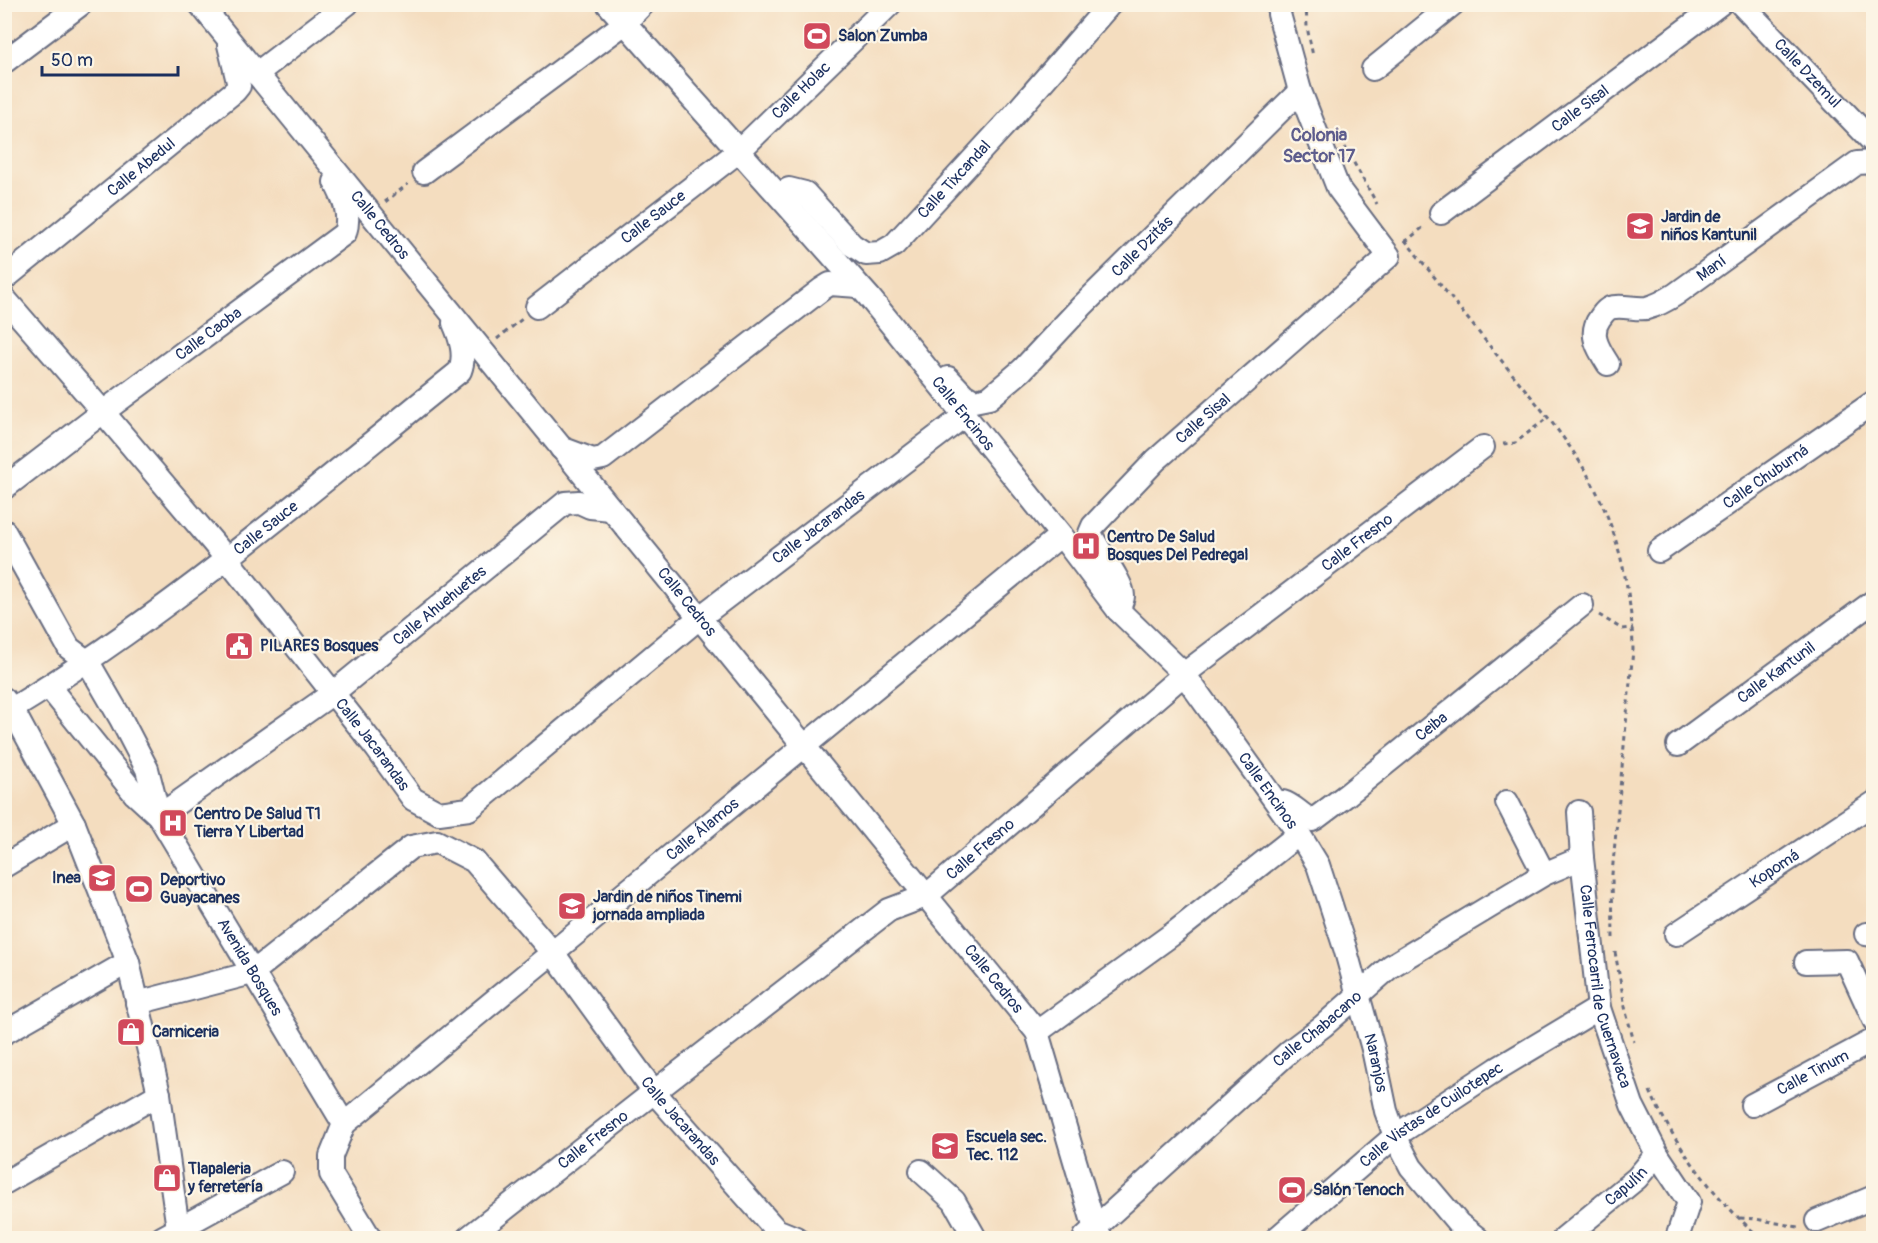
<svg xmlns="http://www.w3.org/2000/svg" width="1878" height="1243" font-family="Pangolin,sans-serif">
	<rect width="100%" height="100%" fill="#fcf5e5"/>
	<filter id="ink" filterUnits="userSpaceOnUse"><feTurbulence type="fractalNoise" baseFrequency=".0167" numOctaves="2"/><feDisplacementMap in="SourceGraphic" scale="12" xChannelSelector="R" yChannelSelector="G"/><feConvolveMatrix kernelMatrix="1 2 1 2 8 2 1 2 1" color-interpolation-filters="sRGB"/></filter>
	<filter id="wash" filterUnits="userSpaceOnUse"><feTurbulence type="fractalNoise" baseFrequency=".008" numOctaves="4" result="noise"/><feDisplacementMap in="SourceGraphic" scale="24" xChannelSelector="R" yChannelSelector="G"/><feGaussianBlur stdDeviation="1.35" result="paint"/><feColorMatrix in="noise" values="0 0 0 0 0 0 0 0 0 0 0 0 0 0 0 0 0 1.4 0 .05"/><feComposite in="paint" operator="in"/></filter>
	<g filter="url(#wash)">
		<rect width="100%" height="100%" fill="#f4ddbf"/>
	</g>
	<g filter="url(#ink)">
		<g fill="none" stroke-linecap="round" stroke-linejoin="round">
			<!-- minor casing -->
			<g stroke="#676c80" stroke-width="26">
				<g id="minor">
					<path id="s1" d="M200,4L1037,1032L1095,1229L1101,1238"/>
					<path id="s2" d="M608,4L869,297L1061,535L1118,610L1184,674L1299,834L1318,865L1345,948L1373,1049L1386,1111L1395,1136L1411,1167L1459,1224L1477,1238"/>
					<path id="s3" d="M1741,4L1874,143"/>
					<polyline points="4,62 81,4"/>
					<polyline points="1373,69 1453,4"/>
					<polyline points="256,74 347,4"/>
					<polyline points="424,172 625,23 643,4"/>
					<path id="s4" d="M779,195L789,189L805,193L852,245L866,254L880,253L894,245L1012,117L1110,4"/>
					<path id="s5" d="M1441,213L1720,4"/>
					<path id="s6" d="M4,279L235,91L239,86L229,45"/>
					<path id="s7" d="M4,298L103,412L227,559L377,749L413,799L439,813L469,809L699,618L964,416"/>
					<path id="s8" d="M537,307L739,151L890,4"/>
					<path id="s9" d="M1608,364C1599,350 1588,334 1600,318C1603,314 1605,310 1610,308C1621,304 1635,310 1647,308C1658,305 1667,300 1676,294L1857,163L1874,162"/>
					<path id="s10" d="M948,378L964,395L974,401L989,398L1022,370L1082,306L1300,91"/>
					<polyline points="561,448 593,460 603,458 822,289 830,284 858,286"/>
					<path id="s11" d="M4,488L103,412L345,233C351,214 344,199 335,182"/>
					<polyline points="4,531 69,648 88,662 121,719 147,769 159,816"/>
					<path id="s12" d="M1659,551L1874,402"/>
					<path id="s13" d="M1118,610C1120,606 1123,600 1123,596C1123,582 1097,549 1090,533L1093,526L1156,460L1389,256L1338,188L1300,91L1279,14V4"/>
					<path id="s14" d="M49,687L135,794L159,816L344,1124L331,1156V1174L370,1238"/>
					<polyline points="4,699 12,709 74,824 128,962 159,1094 178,1229 183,1238"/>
					<path id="s15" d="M12,709C172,612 314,488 460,371C466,355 461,339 454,323"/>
					<path id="s16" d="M1678,745L1874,601"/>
					<path id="s17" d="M1283,802C1294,805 1301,816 1312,820L1316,818L1348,794L1582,605"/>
					<polyline points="1507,802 1544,874"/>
					<path id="s18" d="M1579,812L1582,858L1599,1008L1632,1105L1657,1154L1689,1202L1677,1238"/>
					<path id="s19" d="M159,816L333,693L565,503L579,502L590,507L611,509"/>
					<polyline points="4,866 74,824"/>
					<path id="s20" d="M1676,934L1874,803"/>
					<polyline points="1866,934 1874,935"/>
					<polyline points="1806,962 1847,961 1874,1020"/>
					<path id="s21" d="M137,1003L252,973L411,847L437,842L474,861L553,953L654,1092L776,1230L796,1238"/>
					<polyline points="1037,1032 1174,933 1299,834"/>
					<polyline points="4,1033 128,962"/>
					<path id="s22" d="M1752,1105L1874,1040"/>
					<path id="s23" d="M344,1124L1061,535"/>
					<polyline points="921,1171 954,1201 975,1238"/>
					<polyline points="4,1183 159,1094"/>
					<polyline points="1817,1221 1874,1197"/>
					<path id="s24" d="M1085,1237L1290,1051L1323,1026L1391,966L1544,874L1582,858"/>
					<polyline points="162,1238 282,1172"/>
					<path id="s25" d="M468,1238L654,1092L889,910L926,896L1184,674L1483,447"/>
					<path id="s26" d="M1277,1238L1395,1136L1497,1069L1599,1008"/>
					<path id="s27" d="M1564,1238L1637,1178L1657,1154"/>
				</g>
			</g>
			<!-- path -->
			<g stroke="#676c80" stroke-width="3" stroke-dasharray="4.5 4.5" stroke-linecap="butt">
				<polyline points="1306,4 1307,27 1313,56"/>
				<polyline points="1345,147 1377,204"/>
				<polyline points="385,202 408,184"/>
				<path d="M1405,240C1438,282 1472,324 1505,365C1532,398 1561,431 1583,467C1616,521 1632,587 1633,650L1612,874L1613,939"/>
				<polyline points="1405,242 1426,225"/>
				<polyline points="497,339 522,319"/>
				<polyline points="1503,444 1515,443 1547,418"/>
				<polyline points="1599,615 1622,629 1633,628"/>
				<polyline points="1615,952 1626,1012 1634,1042"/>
				<path d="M1650,1091C1673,1143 1717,1202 1761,1238"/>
				<polyline points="1740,1218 1756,1219 1798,1227"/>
			</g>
			<!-- minor -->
			<use href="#minor" stroke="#fff" stroke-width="22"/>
		</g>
	</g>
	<!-- icons -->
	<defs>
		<g id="stadium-square" transform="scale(1.5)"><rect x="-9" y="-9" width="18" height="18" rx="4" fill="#d1495b" stroke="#fcf5e5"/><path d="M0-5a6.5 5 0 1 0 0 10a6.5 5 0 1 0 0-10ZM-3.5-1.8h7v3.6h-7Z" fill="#fff"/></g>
		<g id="school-square" transform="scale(1.5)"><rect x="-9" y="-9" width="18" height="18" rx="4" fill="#d1495b" stroke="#fcf5e5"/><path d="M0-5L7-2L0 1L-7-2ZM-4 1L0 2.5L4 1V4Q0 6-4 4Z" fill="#fff"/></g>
		<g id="hospital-square" transform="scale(1.5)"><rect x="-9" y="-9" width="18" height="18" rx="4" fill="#d1495b" stroke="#fcf5e5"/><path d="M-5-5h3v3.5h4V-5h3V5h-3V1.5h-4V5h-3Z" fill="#fff"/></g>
		<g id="civic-square" transform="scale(1.5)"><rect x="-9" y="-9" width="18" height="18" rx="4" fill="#d1495b" stroke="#fcf5e5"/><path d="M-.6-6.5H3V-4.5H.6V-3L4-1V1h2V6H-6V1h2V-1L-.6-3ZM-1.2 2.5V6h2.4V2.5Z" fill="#fff"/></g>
		<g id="shop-square" transform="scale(1.5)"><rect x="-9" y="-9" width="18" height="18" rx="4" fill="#d1495b" stroke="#fcf5e5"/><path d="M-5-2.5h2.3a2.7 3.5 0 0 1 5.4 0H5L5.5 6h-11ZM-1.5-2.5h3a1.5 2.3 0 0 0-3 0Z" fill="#fff"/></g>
	</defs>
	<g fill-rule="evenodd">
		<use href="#stadium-square" x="817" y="36"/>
		<use href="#school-square" x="1640" y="226"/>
		<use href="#hospital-square" x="1086" y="546"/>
		<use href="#civic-square" x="239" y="646"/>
		<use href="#hospital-square" x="173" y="823"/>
		<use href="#school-square" x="102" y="878"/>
		<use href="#stadium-square" x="139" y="889"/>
		<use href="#school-square" x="572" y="906"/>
		<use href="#shop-square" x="131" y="1032"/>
		<use href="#school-square" x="945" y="1146"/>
		<use href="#shop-square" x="167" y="1178"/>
		<use href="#stadium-square" x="1292" y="1190"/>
	</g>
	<g text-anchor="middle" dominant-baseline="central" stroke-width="4.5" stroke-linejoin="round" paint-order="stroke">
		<!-- poi labels -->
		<g font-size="16" font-weight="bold" fill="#1b2f5e" stroke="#fcf5e5" text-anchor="start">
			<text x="838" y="36">Salon Zumba</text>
			<text x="1661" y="217">Jardin de<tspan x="1661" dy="18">niños Kantunil</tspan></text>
			<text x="1107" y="537">Centro De Salud<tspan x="1107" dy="18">Bosques Del Pedregal</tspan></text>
			<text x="260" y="646">PILARES Bosques</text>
			<text x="194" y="814">Centro De Salud T1<tspan x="194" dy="18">Tierra Y Libertad</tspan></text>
			<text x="81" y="878" text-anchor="end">Inea</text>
			<text x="160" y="880">Deportivo<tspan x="160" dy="18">Guayacanes</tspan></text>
			<text x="593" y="897">Jardin de niños Tinemi<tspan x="593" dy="18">jornada ampliada</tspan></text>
			<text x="152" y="1032">Carniceria</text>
			<text x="966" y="1137">Escuela sec.<tspan x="966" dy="18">Tec. 112</tspan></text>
			<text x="188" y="1169">Tlapaleria<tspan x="188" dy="18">y ferretería</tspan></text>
			<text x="1313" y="1190">Salón Tenoch</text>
		</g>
		<!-- street labels -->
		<g font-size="16" fill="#1b2f5e" stroke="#fcf5e5">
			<text stroke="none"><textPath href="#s3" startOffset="96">Calle Dzemul</textPath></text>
			<text stroke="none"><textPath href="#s8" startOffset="342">Calle Holac</textPath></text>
			<text stroke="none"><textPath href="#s5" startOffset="174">Calle Sisal</textPath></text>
			<text stroke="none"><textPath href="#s6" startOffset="177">Calle Abedul</textPath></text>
			<text stroke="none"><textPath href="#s4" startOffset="234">Calle Tixcandal</textPath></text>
			<text stroke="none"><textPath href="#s8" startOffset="147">Calle Sauce</textPath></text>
			<text stroke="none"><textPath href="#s1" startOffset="285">Calle Cedros</textPath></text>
			<text stroke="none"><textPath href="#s10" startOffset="266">Calle Dzitás</textPath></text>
			<text stroke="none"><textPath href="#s9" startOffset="178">Maní</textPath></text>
			<text stroke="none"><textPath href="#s11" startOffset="256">Calle Caoba</textPath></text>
			<text stroke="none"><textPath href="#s2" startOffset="542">Calle Encinos</textPath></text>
			<text stroke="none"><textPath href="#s13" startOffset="248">Calle Sisal</textPath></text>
			<text stroke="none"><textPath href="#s12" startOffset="130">Calle Chuburná</textPath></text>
			<text stroke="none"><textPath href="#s7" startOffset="1156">Calle Jacarandas</textPath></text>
			<text stroke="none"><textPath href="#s15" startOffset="312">Calle Sauce</textPath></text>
			<text stroke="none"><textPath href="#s25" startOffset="1131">Calle Fresno</textPath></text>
			<text stroke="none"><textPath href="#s1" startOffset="771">Calle Cedros</textPath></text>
			<text stroke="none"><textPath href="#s19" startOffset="351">Calle Ahuehuetes</textPath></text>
			<text stroke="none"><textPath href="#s16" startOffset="122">Calle Kantunil</textPath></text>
			<text stroke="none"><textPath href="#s17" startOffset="186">Ceiba</textPath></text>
			<text stroke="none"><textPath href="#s7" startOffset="579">Calle Jacarandas</textPath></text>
			<text stroke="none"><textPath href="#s2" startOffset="1028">Calle Encinos</textPath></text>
			<text stroke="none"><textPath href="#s23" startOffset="464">Calle Álamos</textPath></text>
			<text stroke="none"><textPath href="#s25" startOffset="645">Calle Fresno</textPath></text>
			<text stroke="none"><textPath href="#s20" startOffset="118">Kopomá</textPath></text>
			<text stroke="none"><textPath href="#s14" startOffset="346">Avenida Bosques</textPath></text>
			<text stroke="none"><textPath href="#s1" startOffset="1257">Calle Cedros</textPath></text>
			<text stroke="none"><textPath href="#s18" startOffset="177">Calle Ferrocarril de Cuernavaca</textPath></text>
			<text stroke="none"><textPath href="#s24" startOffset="312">Calle Chabacano</textPath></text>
			<text stroke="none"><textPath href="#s2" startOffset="1324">Naranjos</textPath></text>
			<text stroke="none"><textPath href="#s22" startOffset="69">Calle Tinum</textPath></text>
			<text stroke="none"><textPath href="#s26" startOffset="198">Calle Vistas de Cuilotepec</textPath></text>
			<text stroke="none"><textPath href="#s21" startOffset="722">Calle Jacarandas</textPath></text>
			<text stroke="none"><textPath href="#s25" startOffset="159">Calle Fresno</textPath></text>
			<text stroke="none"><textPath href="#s27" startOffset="81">Capulín</textPath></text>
		</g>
		<!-- neighbourhood labels -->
		<g font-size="18" font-weight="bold" fill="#5e5d8d" stroke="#fcf5e5">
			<text x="1319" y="135">Colonia<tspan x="1319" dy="21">Sector 17</tspan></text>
		</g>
	</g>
	<!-- margin -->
	<rect width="1878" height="1243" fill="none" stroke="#fcf5e5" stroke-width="24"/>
	<!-- scale -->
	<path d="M42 66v9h136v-9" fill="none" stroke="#1b2f5e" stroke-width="3"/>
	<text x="51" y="66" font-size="18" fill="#1b2f5e" stroke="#fcf5e5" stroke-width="4.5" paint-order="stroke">50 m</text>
</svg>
